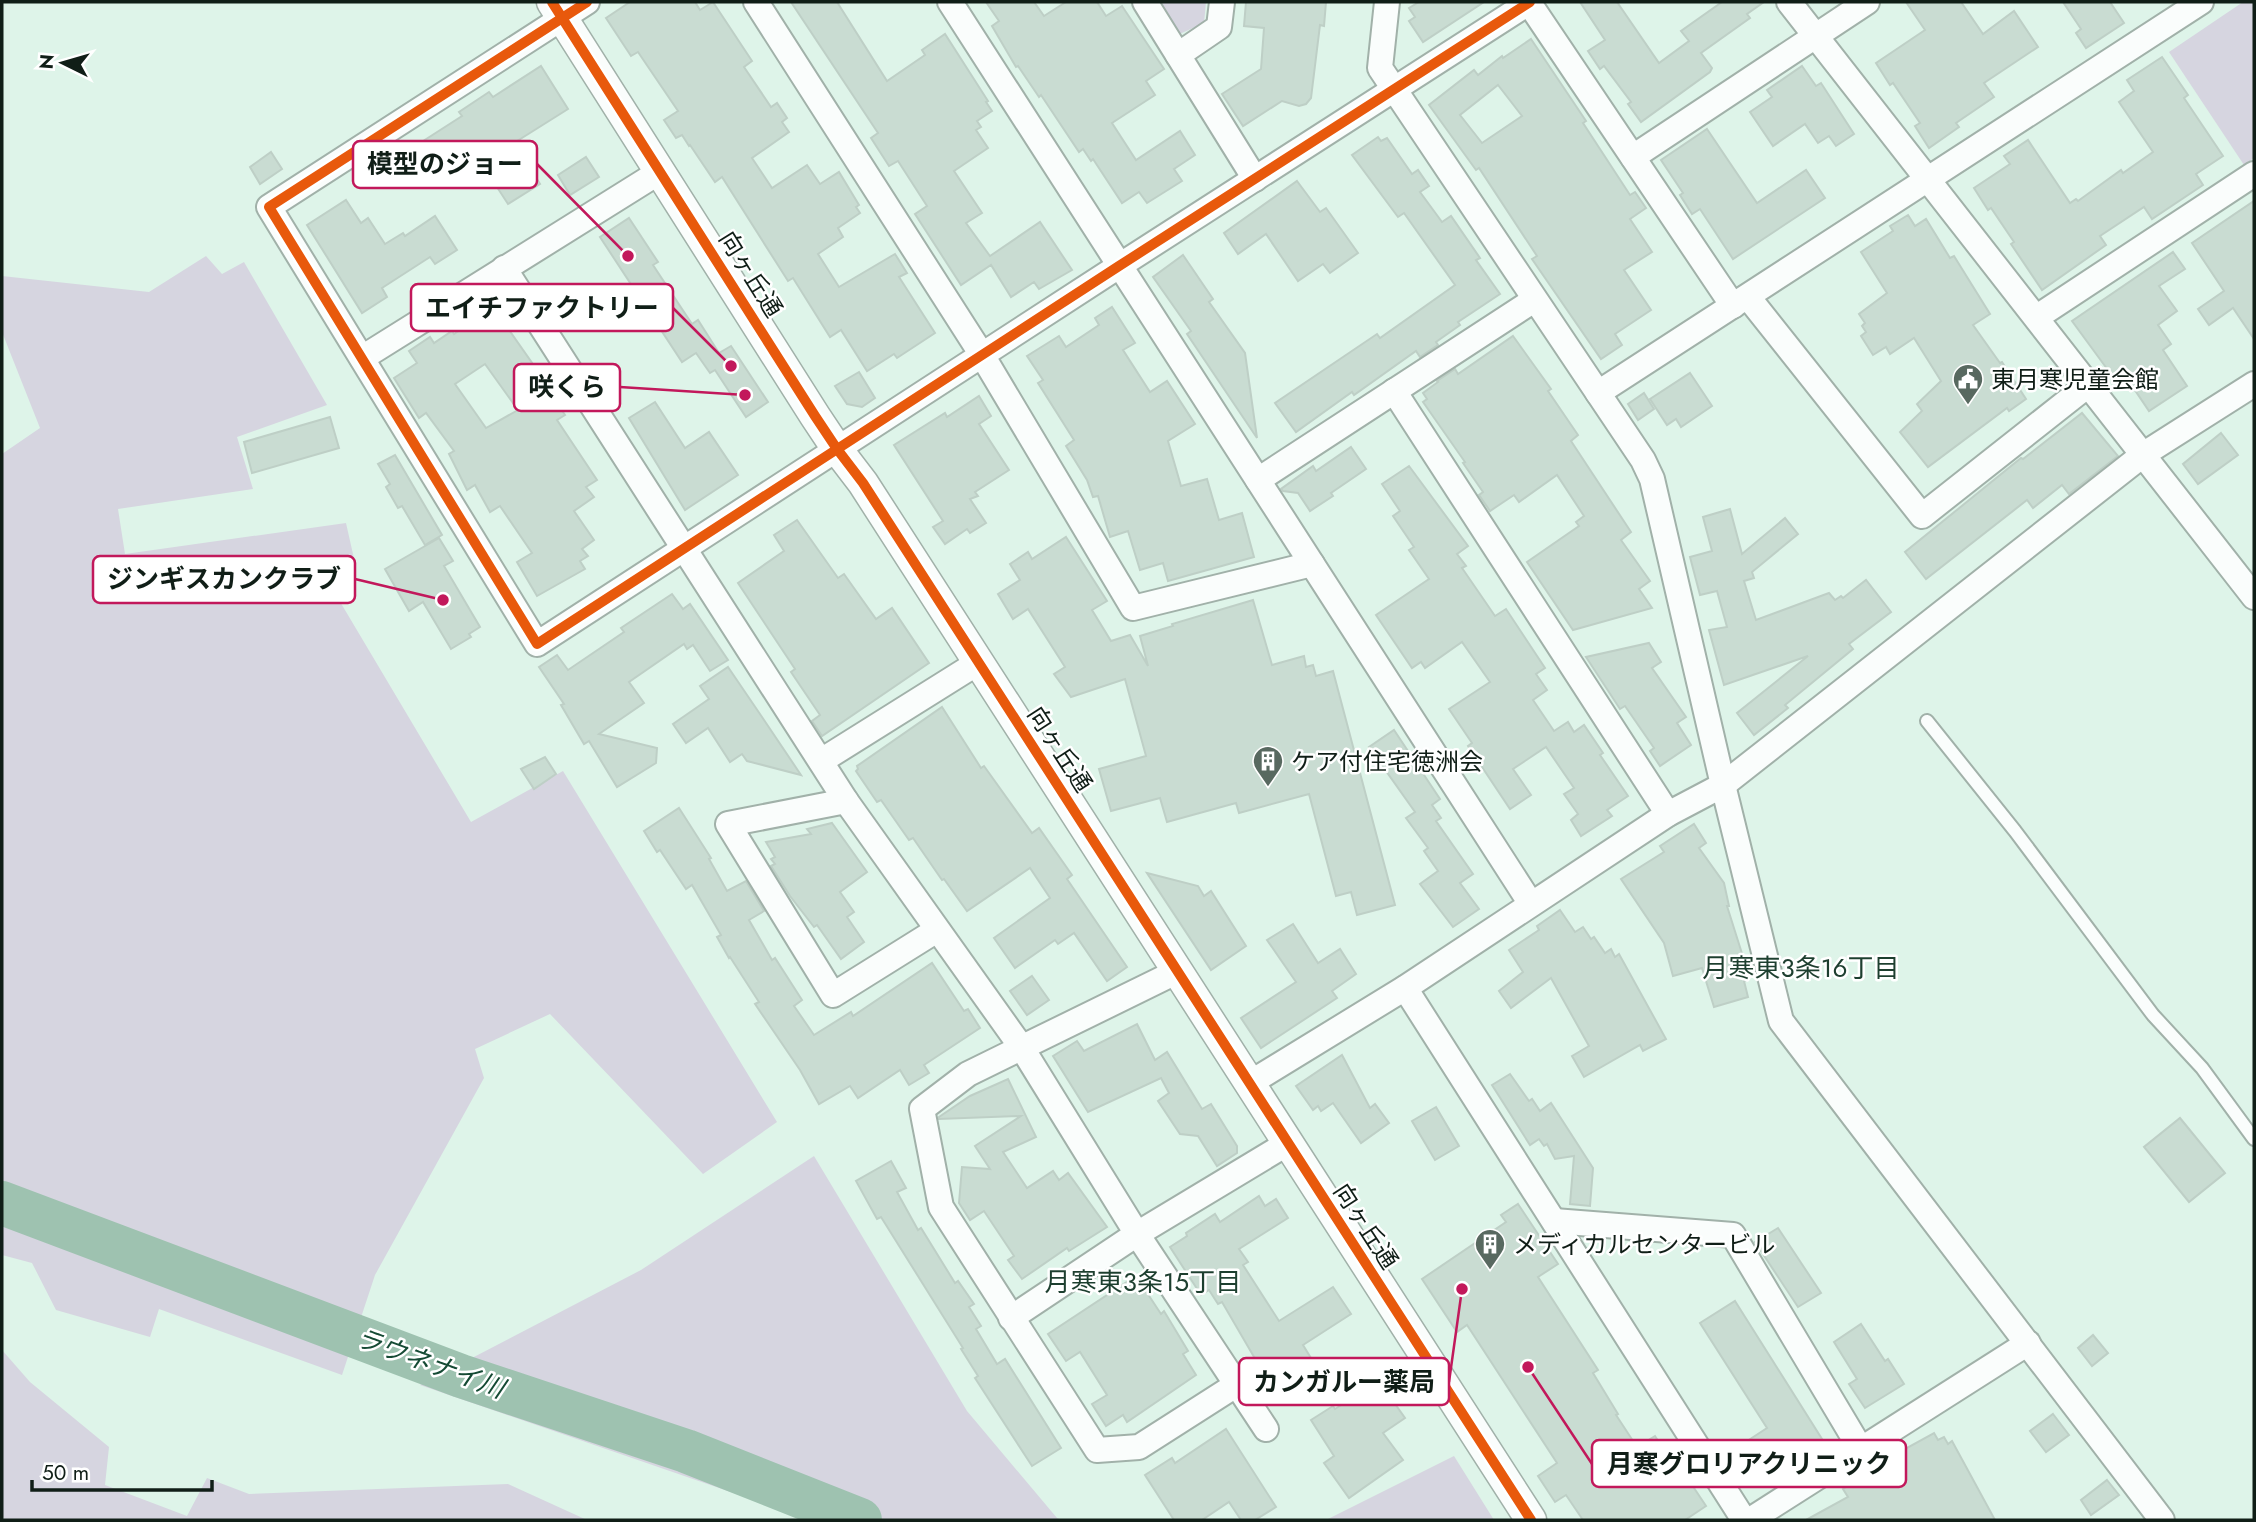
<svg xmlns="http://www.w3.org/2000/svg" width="2256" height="1522" font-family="Jost,'Noto Sans JP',sans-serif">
	<rect width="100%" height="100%" fill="#def4e9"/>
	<!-- green -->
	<g fill="#d6d5e0">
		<polygon points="1152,2 1206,2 1204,23 1173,37"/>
		<polygon points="2243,2 2254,2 2254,158 2244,165 2169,52"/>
		<polygon points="206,256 222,274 244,262 327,405 237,437 253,489 118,509 125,554 346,523 355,563 320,568 471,822 563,771 777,1122 703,1174 550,1014 475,1049 484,1078 375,1275 342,1375 159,1309 150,1337 56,1310 32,1263 2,1255 2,454 40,428 2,332 2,276 149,292"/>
		<polygon points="814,1156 967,1411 1057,1518 1062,1520 812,1520 420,1385 641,1270"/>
		<polygon points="2,1350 30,1382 109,1447 105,1485 187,1516 207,1478 249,1494 508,1484 587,1520 5,1520 2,1515"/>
		<polygon points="1454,1456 1494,1520 1326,1520"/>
	</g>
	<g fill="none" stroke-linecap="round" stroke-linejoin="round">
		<!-- river -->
		<polyline stroke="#9ec2b0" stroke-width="44" points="2,1203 461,1376 686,1451 860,1520"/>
	</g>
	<!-- building -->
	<g fill="#c9dcd2" stroke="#becfc6" stroke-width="2" fill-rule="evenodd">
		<polygon points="630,2 695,2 700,10 713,2 752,61 744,67 771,107 777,103 787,118 782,122 789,132 752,158 772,188 807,165 820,184 839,172 859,205 856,207 860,213 838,228 843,237 818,254 839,287 895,254 907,273 899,277 935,333 897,358 894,354 867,371 841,330 830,337 793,278 788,281 722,177 715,182 690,145 689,146 682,135 676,138 664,120 678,111 638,52 631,56 606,18"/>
		<polygon points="791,2 837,2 887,81 925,55 922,50 945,34 988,101 986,102 992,111 977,121 981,127 976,130 988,148 954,171 982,213 966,223 990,256 1040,222 1072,270 1039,289 1034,282 1011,297 991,265 961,285 915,214 927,206 898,161 889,166 871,138 878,133"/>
		<polygon points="986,2 1034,2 1044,16 1066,2 1097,2 1106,16 1122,6 1164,69 1146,81 1155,95 1112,123 1136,160 1180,131 1195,155 1174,169 1182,181 1147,203 1139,192 1122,203 1093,159 1091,161 1083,149 1079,152 1041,95 1039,97 1018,66 1016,67 992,26 999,21"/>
		<polygon points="1246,2 1326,2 1324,26 1320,25 1311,98 1306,104 1299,106 1282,101 1243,126 1222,94 1261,69 1264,28 1244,26"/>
		<polygon points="1419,2 1484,2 1423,42 1409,21 1415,17 1409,8"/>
		<polygon points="1580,2 1617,2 1659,63 1689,41 1681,31 1722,2 1764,2 1747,14 1750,18 1701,53 1712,68 1710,72 1641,122 1628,104 1631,102 1604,66 1600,69 1588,51 1605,40"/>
		<polygon points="1906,2 1961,2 1983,34 2014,11 2038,47 1984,83 1994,97 1956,123 1959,127 1929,148 1915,126 1920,123 1893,83 1890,85 1876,63 1925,30"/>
		<polygon points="2063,2 2110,2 2124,23 2086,48 2076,33 2081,29"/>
		<path d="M1531,39L1586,121L1583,123L1630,195L1635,192L1646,208L1630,219L1652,252L1624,270L1651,310L1615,334L1622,345L1601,359L1532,259L1537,256L1479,168L1476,170L1429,105L1474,70L1478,75L1502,56L1503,58ZM1498,85L1522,116L1482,143L1460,115Z"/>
		<polygon points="2162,57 2188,95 2184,98 2223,156 2196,174 2203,185 2152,219 2144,207 2100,236 2106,245 2042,290 2011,244 2014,242 1991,208 1988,210 1974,188 2010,164 2004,156 2028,140 2070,203 2076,199 2078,201 2121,170 2123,173 2153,152 2119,102 2134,91 2127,80"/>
		<polygon points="541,66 568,109 514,143 540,184 508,204 480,161 467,169 460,159 453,163 449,156 423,173 413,156 424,150 420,143 462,116 459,112 489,92 493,97"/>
		<polygon points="1802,66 1816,86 1821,83 1854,134 1836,146 1829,136 1818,143 1805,124 1773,146 1750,112 1772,97 1767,90"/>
		<polygon points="1707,129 1757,203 1806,170 1825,198 1733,259 1700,209 1692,214 1680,195 1683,193 1661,160"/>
		<polygon points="1378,137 1381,141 1387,138 1412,174 1418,170 1429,186 1420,192 1442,222 1451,216 1480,258 1476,260 1500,294 1458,322 1460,325 1436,342 1438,345 1420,357 1416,351 1354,395 1352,392 1296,432 1275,403 1377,334 1380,338 1455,285 1404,213 1398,217 1352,155"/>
		<polygon points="271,152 282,169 260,184 250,167"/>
		<polygon points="586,157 599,177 570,195 558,175"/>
		<polygon points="1297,181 1320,212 1326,208 1358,253 1330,273 1323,264 1298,281 1266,234 1238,254 1224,233"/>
		<polygon points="346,200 361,223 368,218 385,244 403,233 405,236 435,216 457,250 435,264 430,257 382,288 387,297 362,313 307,225"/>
		<polygon points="2254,201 2254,339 2233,308 2209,325 2198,309 2224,291 2192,243"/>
		<polygon points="1908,215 1915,226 1926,219 1950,258 1954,256 1990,314 1973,325 2000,363 2002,362 2026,399 2009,411 2007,408 1928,467 1900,432 1922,411 1917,404 1941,381 1914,338 1890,354 1886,347 1873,355 1861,336 1866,332 1862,326 1865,323 1859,314 1887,293 1861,252 1893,231 1890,226"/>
		<polygon points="629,218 658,262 653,265 692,324 698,320 719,353 731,346 768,402 746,417 715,370 710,373 696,353 682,362 600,237"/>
		<polygon points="2173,252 2185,269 2159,286 2177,311 2158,325 2171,344 2163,350 2187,386 2149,411 2122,371 2113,377 2072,321"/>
		<polygon points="1183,255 1213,299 1209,302 1245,353 1257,438 1187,334 1191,331 1153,277"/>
		<path d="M493,307L537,370L535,372L565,415L557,420L597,480L586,487L594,497L574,511L594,540L582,549L588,556L580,561L585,569L537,596L517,562L532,553L500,506L490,512L475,485L467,490L449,454L454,451L426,413L419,418L394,378L417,363L409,351L430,337L434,343L452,331L454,334ZM485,364L518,410L486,428L455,384Z"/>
		<polygon points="1112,307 1135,343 1123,350 1150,392 1167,381 1195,424 1168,441 1181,486 1207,479 1219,520 1242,513 1254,557 1168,581 1163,563 1140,570 1128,531 1110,537 1098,496 1093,497 1087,480 1066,446 1074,440 1038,383 1043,380 1027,356 1059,336 1066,347 1099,325 1095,318"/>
		<polygon points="1513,336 1551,389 1548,391 1578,435 1571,441 1631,532 1621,540 1650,581 1639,589 1652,608 1573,630 1527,562 1579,526 1576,522 1584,516 1557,475 1519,502 1514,495 1490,511 1479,495 1483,492 1463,463 1465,462 1423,402 1427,399 1423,393 1438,382 1437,381 1455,369 1458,374"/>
		<polygon points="859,372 875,398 862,407 847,404 835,386"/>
		<polygon points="1690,373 1712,406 1681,427 1676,419 1667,425 1650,399"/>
		<polygon points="1644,393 1654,409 1638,420 1628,404"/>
		<polygon points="979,396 991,416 979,424 1009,470 975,492 978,496 970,499 986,523 970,533 967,529 945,544 933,527 943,521 894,445 945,413 947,417"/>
		<polygon points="655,402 685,448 709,432 738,475 685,510 629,418"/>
		<polygon points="2082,413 2118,456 2069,494 2062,485 2033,508 2027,500 1926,579 1905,552 2021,458 2023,459"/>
		<polygon points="330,417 339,448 252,473 244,442"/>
		<polygon points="2221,433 2238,455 2198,484 2183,464"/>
		<polygon points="1351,447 1366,469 1331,493 1333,496 1310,511 1298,493 1283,491 1281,489 1313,466 1316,471"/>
		<polygon points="395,455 442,535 425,545 402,506 398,508 386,487 390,484 378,464"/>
		<polygon points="1409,466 1468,546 1457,554 1466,566 1462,568 1495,616 1506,609 1545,668 1536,674 1547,690 1533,700 1554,731 1568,722 1574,732 1584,725 1603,753 1600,755 1628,796 1607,810 1612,816 1581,836 1571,820 1578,814 1564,794 1574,788 1546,747 1513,769 1531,795 1510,809 1468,746 1472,743 1449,709 1490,682 1462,642 1425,668 1421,662 1412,668 1376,615 1429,579 1409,550 1414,547 1393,516 1400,511 1382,484"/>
		<polygon points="1730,509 1742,554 1785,518 1798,534 1752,572 1754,578 1744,581 1756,620 1829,593 1835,600 1841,596 1843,598 1866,580 1891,612 1849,644 1853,649 1785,705 1788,708 1754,735 1737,713 1808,656 1724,685 1709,630 1727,627 1717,591 1700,595 1690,557 1712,551 1703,517"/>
		<polygon points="797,520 838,578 844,574 876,619 892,608 929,663 822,736 812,721 820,715 791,672 795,669 738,583 784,551 774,535"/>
		<polygon points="1066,537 1107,601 1092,610 1111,641 1130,635 1148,666 1140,636 1173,626 1172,624 1253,600 1272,665 1304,656 1306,667 1313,665 1316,676 1333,671 1395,905 1357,915 1351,892 1336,896 1309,794 1239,813 1236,803 1167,822 1160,798 1111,811 1099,769 1146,756 1125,679 1071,697 1054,674 1065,667 1028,609 1013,619 998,594 1020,580 1010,564 1028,552 1032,559"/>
		<polygon points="439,538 453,561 444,566 480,627 469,634 471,637 451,649 423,602 409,611 385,569"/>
		<polygon points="672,594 683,609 690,604 728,660 710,671 693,645 687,649 684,644 629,682 644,703 599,734 657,748 656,763 617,787 589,741 584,744 561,705 564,704 539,667 557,655 568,670 624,632 621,628"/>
		<polygon points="1649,643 1661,662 1652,668 1686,717 1677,723 1691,745 1660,766 1650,751 1654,748 1625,706 1620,709 1586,657"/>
		<polygon points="728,667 762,717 801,775 747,761 742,754 730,762 708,728 686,743 673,724 709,699 700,686"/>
		<polygon points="942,707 981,768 984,766 1032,833 1039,828 1072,875 1067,879 1127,967 1107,981 1074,933 1058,944 1055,940 1015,968 994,938 1050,898 1030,868 967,911 944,879 942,880 913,838 909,840 881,800 877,802 856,771 858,769 857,766"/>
		<polygon points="1394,730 1440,799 1432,805 1441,818 1436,821 1473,874 1460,883 1479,909 1453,927 1420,884 1438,871 1424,851 1428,848 1406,818 1415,812 1369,747"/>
		<polygon points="545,757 556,774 534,789 521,769"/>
		<polygon points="679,808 711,858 709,859 727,891 746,881 764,911 749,920 772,960 775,958 802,1000 794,1006 814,1035 851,1012 853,1016 932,963 964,1011 968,1009 980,1028 924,1065 929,1073 909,1085 900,1070 858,1098 850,1086 819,1104 800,1070 755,1004 759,1002 730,957 729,958 717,937 721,935 692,885 686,889 660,850 657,852 644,831"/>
		<polygon points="832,823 867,872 840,892 854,912 847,917 864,942 841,959 817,925 814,927 790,896 771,866 775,864 771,859 775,857 766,842 811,834 807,829"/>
		<polygon points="1694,824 1706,843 1699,848 1724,883 1729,906 1727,906 1745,963 1742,964 1747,980 1744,981 1748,997 1714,1007 1702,968 1673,976 1664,943 1621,879 1664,852 1660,846"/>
		<polygon points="1147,873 1198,886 1204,896 1211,891 1246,946 1211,970"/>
		<polygon points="1560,910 1575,932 1583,927 1591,939 1594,937 1605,953 1611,949 1615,957 1619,954 1666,1039 1643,1051 1640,1045 1584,1077 1572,1056 1589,1046 1551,978 1511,1008 1499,991 1523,972 1509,950 1539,930 1537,926"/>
		<polygon points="1293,924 1318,963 1340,949 1356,974 1332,991 1337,998 1261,1048 1241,1018 1296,982 1267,940"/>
		<polygon points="1032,976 1049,1000 1027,1015 1010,991"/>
		<polygon points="1137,1024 1155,1060 1167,1052 1202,1109 1211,1104 1237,1146 1237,1153 1217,1166 1198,1136 1180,1134 1158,1101 1169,1093 1161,1078 1088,1112 1053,1056 1077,1041 1084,1051"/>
		<polygon points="1342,1055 1370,1108 1375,1104 1389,1123 1361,1143 1333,1103 1321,1111 1318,1106 1313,1110 1296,1086"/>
		<polygon points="1510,1074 1529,1101 1532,1099 1540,1111 1551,1103 1593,1168 1590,1206 1570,1204 1574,1156 1555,1159 1547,1144 1544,1146 1539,1139 1530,1145 1492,1085"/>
		<polygon points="1008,1079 1036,1137 1003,1152 1027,1188 1053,1171 1059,1180 1068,1173 1107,1227 1069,1251 1067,1248 1022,1279 1008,1260 1014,1256 984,1211 970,1220 959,1203 962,1167 990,1169 975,1146 1021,1116 939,1119 939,1117 970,1096"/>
		<polygon points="1436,1107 1459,1146 1435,1160 1412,1121"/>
		<polygon points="2180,1118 2225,1173 2189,1202 2144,1147"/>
		<polygon points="891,1161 906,1188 897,1192 918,1230 921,1228 955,1283 958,1281 974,1304 969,1307 981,1326 976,1329 997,1364 1005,1359 1061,1448 1032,1466 975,1378 978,1376 961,1349 963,1348 881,1217 877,1219 856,1181"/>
		<polygon points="1259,1196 1265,1206 1276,1199 1288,1218 1239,1249 1248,1262 1243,1265 1279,1321 1333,1287 1351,1314 1303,1345 1314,1363 1292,1378 1297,1386 1278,1398 1222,1302 1218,1304 1209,1290 1201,1295 1170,1247 1187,1236 1186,1233 1215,1214 1220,1222"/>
		<polygon points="1518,1204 1558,1264 1538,1277 1598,1370 1593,1373 1618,1414 1616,1415 1637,1447 1655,1436 1682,1478 1686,1476 1706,1506 1685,1520 1583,1520 1566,1495 1555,1502 1538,1476 1557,1463 1467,1325 1457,1332 1422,1279 1506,1222 1501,1215"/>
		<polygon points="1778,1228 1821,1293 1798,1307 1755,1242"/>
		<polygon points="1136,1276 1161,1314 1164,1311 1188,1351 1183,1354 1196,1375 1127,1422 1123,1415 1106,1426 1092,1404 1107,1395 1080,1352 1066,1361 1048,1334"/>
		<polygon points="1735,1301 1822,1439 1755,1481 1735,1449 1767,1428 1700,1323"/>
		<polygon points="1861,1324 1885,1361 1888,1359 1904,1384 1865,1408 1849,1384 1857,1379 1834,1342"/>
		<polygon points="2093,1335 2108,1353 2092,1366 2078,1348"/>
		<polygon points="1384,1378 1397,1398 1393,1401 1405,1418 1383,1433 1403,1460 1349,1498 1324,1463 1334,1456 1311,1420 1333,1406 1335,1409"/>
		<polygon points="2053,1414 2069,1435 2046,1452 2030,1431"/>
		<polygon points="1226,1429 1276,1507 1255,1520 1241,1520 1229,1502 1202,1520 1174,1520 1145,1475 1172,1458 1175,1463"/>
		<polygon points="1934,1433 1938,1440 1944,1437 1948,1444 1952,1441 1995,1520 1806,1520 1848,1497 1843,1489 1878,1469 1876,1465"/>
		<polygon points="2107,1480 2119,1495 2091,1515 2081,1500"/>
	</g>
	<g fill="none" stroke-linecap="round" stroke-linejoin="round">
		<!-- service casing -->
		<g stroke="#a1b1a9" stroke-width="16">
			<polyline id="service" points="1927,721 2015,831 2153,1015 2202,1068 2254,1139"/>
		</g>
		<!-- minor casing -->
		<g stroke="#a1b1a9" stroke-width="28">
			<g id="minor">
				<polyline points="587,2 269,207 537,644 1119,266 1530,2"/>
				<polyline points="756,2 982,355 1133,608 1312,564"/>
				<polyline points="950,2 1531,904"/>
				<polyline points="1145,2 1255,179"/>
				<polyline points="1387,2 1380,68 1643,460 1652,479 1723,785 1781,1021 2162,1520"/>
				<polyline points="1789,2 2254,597"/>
				<polyline points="1529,3 1733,306"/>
				<polyline points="1178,55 1219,27 1222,2"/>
				<polyline points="1633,157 1867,2"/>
				<polyline points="504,268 846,801 1022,1048 1137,1234 1266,1429"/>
				<polyline points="1748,297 1922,516 2088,385"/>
				<polyline points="2037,317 2254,174"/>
				<polyline points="362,358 661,171"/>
				<polyline points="1394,391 1668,814"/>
				<polyline points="1598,393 2201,2"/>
				<polyline points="1258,480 1534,300"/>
				<polyline points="821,761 979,662"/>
				<polyline points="846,801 728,824 833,995 937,930"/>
				<polyline points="1178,971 968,1074 922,1109 941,1207 1097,1450 1139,1447 1236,1385"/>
				<polyline points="1405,988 1744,1520"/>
				<polyline points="1250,1083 1405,988 1668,814 1723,785 2144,454 2254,384"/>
				<polyline points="1554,1221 1733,1235 1860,1448"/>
				<polyline points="1011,1318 1137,1234 1288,1143"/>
				<polyline points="1750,1520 2028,1343"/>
			</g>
		</g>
		<!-- tertiary casing -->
		<g stroke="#a1b1a9" stroke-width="33">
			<polyline id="tertiary" points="552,2 815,416 837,449 863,483 1531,1520"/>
		</g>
		<!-- service -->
		<use href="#service" stroke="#fafdfc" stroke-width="12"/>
		<!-- minor -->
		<use href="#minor" stroke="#fafdfc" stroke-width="24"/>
		<!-- tertiary -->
		<use href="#tertiary" stroke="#fafdfc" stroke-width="30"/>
		<!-- cycleway casing -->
		<g stroke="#fff" stroke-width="15">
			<g id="cycleway">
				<polyline points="552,2 815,416 837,449 863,483 1531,1520"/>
				<polyline points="587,2 269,207 537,644 1119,266 1530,2"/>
			</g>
		</g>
		<!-- cycleway -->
		<use href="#cycleway" stroke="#e8590c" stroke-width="10"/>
	</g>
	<!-- icons -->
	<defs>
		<g id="civic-pin" transform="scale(1.575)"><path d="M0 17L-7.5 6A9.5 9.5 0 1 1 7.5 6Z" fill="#586960" stroke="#fff"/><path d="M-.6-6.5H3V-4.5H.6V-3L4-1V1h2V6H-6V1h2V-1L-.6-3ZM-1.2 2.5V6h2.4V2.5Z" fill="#fff"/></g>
		<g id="building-pin" transform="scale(1.575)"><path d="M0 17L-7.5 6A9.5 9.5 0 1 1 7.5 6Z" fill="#586960" stroke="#fff"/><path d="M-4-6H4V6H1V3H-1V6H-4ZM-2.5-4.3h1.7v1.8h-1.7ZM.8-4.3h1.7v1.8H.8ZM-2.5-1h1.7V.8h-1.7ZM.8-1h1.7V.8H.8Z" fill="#fff"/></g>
	</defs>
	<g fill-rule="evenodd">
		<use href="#civic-pin" x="1968" y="379"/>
		<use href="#building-pin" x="1268" y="761"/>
		<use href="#building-pin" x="1490" y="1244"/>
	</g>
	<g text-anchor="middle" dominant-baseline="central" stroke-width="5" stroke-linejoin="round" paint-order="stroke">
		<!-- street labels -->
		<g font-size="24" fill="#101e17" stroke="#fff">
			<text transform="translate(751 274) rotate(58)">向ヶ丘通</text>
			<text transform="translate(1060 749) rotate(57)">向ヶ丘通</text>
			<text transform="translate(1366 1226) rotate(57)">向ヶ丘通</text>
		</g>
		<!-- poi labels -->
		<g font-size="24" fill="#101e17" stroke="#fff" text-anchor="start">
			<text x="1991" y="379">東月寒児童会館</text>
			<text x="1291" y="761">ケア付住宅徳洲会</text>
			<text x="1513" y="1244">メディカルセンタービル</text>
		</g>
		<!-- neighbourhood labels -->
		<g font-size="26" fill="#1d3f2f" stroke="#fff">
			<text x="1801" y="968">月寒東3条16丁目</text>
			<text x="1143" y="1282">月寒東3条15丁目</text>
		</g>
		<!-- water labels -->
		<g font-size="26" font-style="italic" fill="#154a34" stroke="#fff">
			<text transform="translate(430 1363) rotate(20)">ラウネナイ川</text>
		</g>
	</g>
	<!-- callouts -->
	<path fill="none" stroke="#c2185b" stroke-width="2.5" d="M628 256L537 164M731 366L673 308M745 395L620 387M443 600L355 579M1462 1289L1449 1382M1528 1367L1592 1464"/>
	<g fill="#c2185b" stroke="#fff" stroke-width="2.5">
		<circle cx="628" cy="256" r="7"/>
		<circle cx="731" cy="366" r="7"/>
		<circle cx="745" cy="395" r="7"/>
		<circle cx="443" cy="600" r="7"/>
		<circle cx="1462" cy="1289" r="7"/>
		<circle cx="1528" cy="1367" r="7"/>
	</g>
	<g fill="#fff" stroke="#c2185b" stroke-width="2.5">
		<rect x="353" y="141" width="184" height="47" rx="7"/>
		<rect x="411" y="284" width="262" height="47" rx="7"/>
		<rect x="514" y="364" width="106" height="47" rx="7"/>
		<rect x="93" y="556" width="262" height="47" rx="7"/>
		<rect x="1239" y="1358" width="210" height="47" rx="7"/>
		<rect x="1592" y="1440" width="314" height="47" rx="7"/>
	</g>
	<g font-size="26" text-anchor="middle" font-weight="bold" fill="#101e17">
		<text x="445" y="173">模型のジョー</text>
		<text x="542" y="317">エイチファクトリー</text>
		<text x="567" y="396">咲くら</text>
		<text x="224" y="588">ジンギスカンクラブ</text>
		<text x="1344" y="1391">カンガルー薬局</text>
		<text x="1749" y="1473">月寒グロリアクリニック</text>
	</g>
	<!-- border -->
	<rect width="2256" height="1522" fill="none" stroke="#101e17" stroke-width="7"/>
	<!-- north arrow -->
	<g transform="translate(63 63) rotate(275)" stroke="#ffffff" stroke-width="5" paint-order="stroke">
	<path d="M0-5L12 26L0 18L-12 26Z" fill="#101e17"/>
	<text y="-10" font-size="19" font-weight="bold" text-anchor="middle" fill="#101e17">N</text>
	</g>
	<!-- scale -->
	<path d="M32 1480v10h180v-10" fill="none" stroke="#101e17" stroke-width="3.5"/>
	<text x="42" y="1480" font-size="21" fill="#101e17" stroke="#ffffff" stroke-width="5" paint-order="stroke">50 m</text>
</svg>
